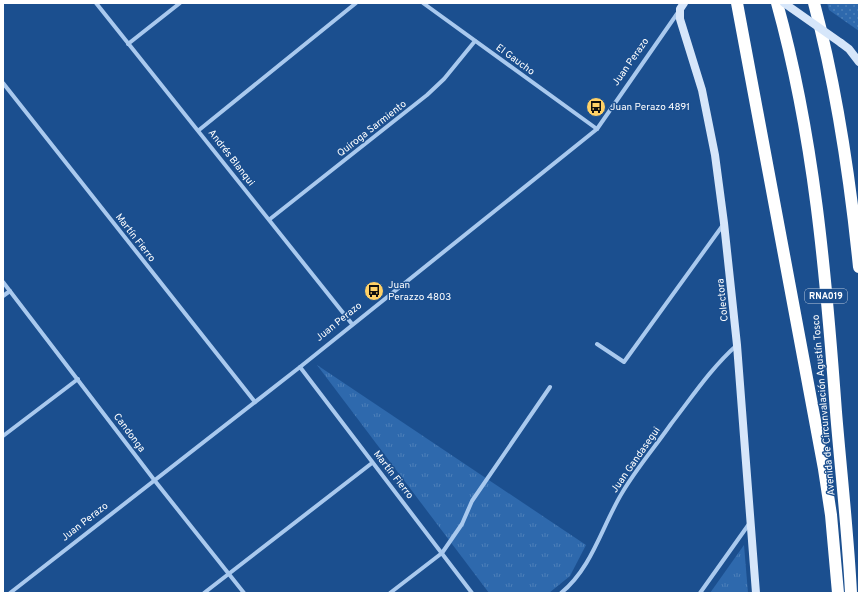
<svg xmlns="http://www.w3.org/2000/svg" width="862" height="596" font-family="Overpass,sans-serif">
	<defs>
		<pattern id="grass-dots" width="8" height="8" patternUnits="userSpaceOnUse"><rect width="8" height="8" fill="#2e69ad"/><path d="M2 2h.1M6 6h.1" fill="none" stroke="#4d80b9" stroke-width="1.8" stroke-linecap="round"/></pattern>
		<pattern id="park-tufts" width="24" height="20" patternUnits="userSpaceOnUse"><rect width="24" height="20" fill="#2e69ad"/><path d="M3 7l-1-3M5 7V3M7 7l1-3M15 17l-1-3M17 17v-4M19 17l1-3" fill="none" stroke="#4d80b9"/></pattern>
	</defs>
	<rect width="100%" height="100%" fill="#1b4f8f"/>
	<!-- grass -->
	<polygon fill="url(#grass-dots)" points="827,3 859,3 859,31 829,10"/>
	<!-- park -->
	<g fill="url(#park-tufts)">
		<polygon points="317,365 586,545 570,576 549,593 489,593"/>
		<polygon points="744,545 748,593 710,593"/>
	</g>
	<g fill="none" stroke-linecap="round" stroke-linejoin="round">
		<!-- street -->
		<g stroke="#a9c9ee" stroke-width="4">
			<polyline points="96,3 352,324"/>
			<polyline points="423,3 597,129"/>
			<polyline points="128,44 180,3"/>
			<polyline points="3,83 255,402"/>
			<polyline points="199,130 356,3"/>
			<polyline points="270,219 427,95 444,79 475,41"/>
			<polyline points="3,282 155,481 244,593"/>
			<polyline points="3,296 10,291"/>
			<polyline points="597,344 624,362 723,225"/>
			<polyline points="300,367 472,593"/>
			<polyline points="3,436 78,379"/>
			<polyline points="10,593 300,367 597,129 679,11"/>
			<polyline points="204,593 372,463"/>
			<polyline points="390,593 442,553 462,524 472,501 550,387"/>
			<path d="M561,593C592,568 602,526 622,493C636,469 655,447 671,424C692,397 711,368 737,345"/>
			<polyline points="700,593 749,524"/>
		</g>
		<!-- secondary -->
		<g stroke="#d6e6fa" stroke-width="8">
			<polyline points="684,3 680,9 680,19 702,90 715,155 724,223 737,345 756,593"/>
			<polyline points="841,43 849,49 859,62"/>
		</g>
		<!-- highway -->
		<g stroke="#fff" stroke-width="12">
			<polyline points="737,3 824,469 831,515 838,593"/>
			<path d="M777,3C814,136 826,275 836,412C841,473 848,533 851,593"/>
			<path d="M814,3C837,89 850,178 859,267"/>
		</g>
		<!-- secondary-bridge -->
		<polyline stroke="#d6e6fa" stroke-width="8" points="784,3 841,43"/>
	</g>
	<!-- icons -->
	<defs>
		<g id="bus-disc" transform="scale(1)"><circle r="9.5" fill="#ffd166" stroke="#1b4f8f"/><path d="M-5-6H5V4H4V6H2V4H-2V6H-4V4H-5ZM-3.5-4V0h7V-4ZM-3.5 1.2v1.5H-2V1.2ZM2 1.2v1.5H3.5V1.2Z" fill="#111"/></g>
	</defs>
	<g fill-rule="evenodd">
		<use href="#bus-disc" x="596" y="107"/>
		<use href="#bus-disc" x="374" y="291"/>
	</g>
	<g text-anchor="middle" dominant-baseline="central" stroke-width="3" stroke-linejoin="round" paint-order="stroke">
		<!-- shield labels -->
		<rect fill="#1b4f8f" stroke="#bbcadd" stroke-width="1" x="805" y="289" width="42" height="14" rx="3"/>
		<g font-size="9" font-weight="bold" fill="#fff">
			<text x="826" y="296">RNA019</text>
		</g>
		<!-- street labels -->
		<g font-size="10" fill="#fff" stroke="#1b4f8f">
			<text transform="translate(515 60) rotate(36)">El Gaucho</text>
			<text transform="translate(631 62) rotate(-55)">Juan Perazo</text>
			<text transform="translate(372 129) rotate(-38)">Quiroga Sarmiento</text>
			<text transform="translate(231 158) rotate(52)">Andrés Blanqui</text>
			<text transform="translate(135 238) rotate(52)">Martín Fierro</text>
			<text transform="translate(723 300) rotate(-96)">Colectora</text>
			<text transform="translate(339 322) rotate(-39)">Juan Perazo</text>
			<text transform="translate(824 405) rotate(-95)">Avenida de Circunvalación Agustín Tosco</text>
			<text transform="translate(129 433) rotate(53)">Candonga</text>
			<text transform="translate(636 460) rotate(-55)">Juan Gandasegui</text>
			<text transform="translate(393 475) rotate(52)">Martín Fierro</text>
			<text transform="translate(85 522) rotate(-38)">Juan Perazo</text>
		</g>
		<!-- poi labels -->
		<g font-size="10" fill="#fff" stroke="#1b4f8f" text-anchor="start">
			<text x="610" y="107">Juan Perazo 4891</text>
			<text x="388" y="285">Juan<tspan x="388" dy="12">Perazzo 4803</tspan></text>
		</g>
	</g>
	<!-- border -->
	<rect width="862" height="596" fill="none" stroke="#ffffff" stroke-width="8"/>
</svg>
